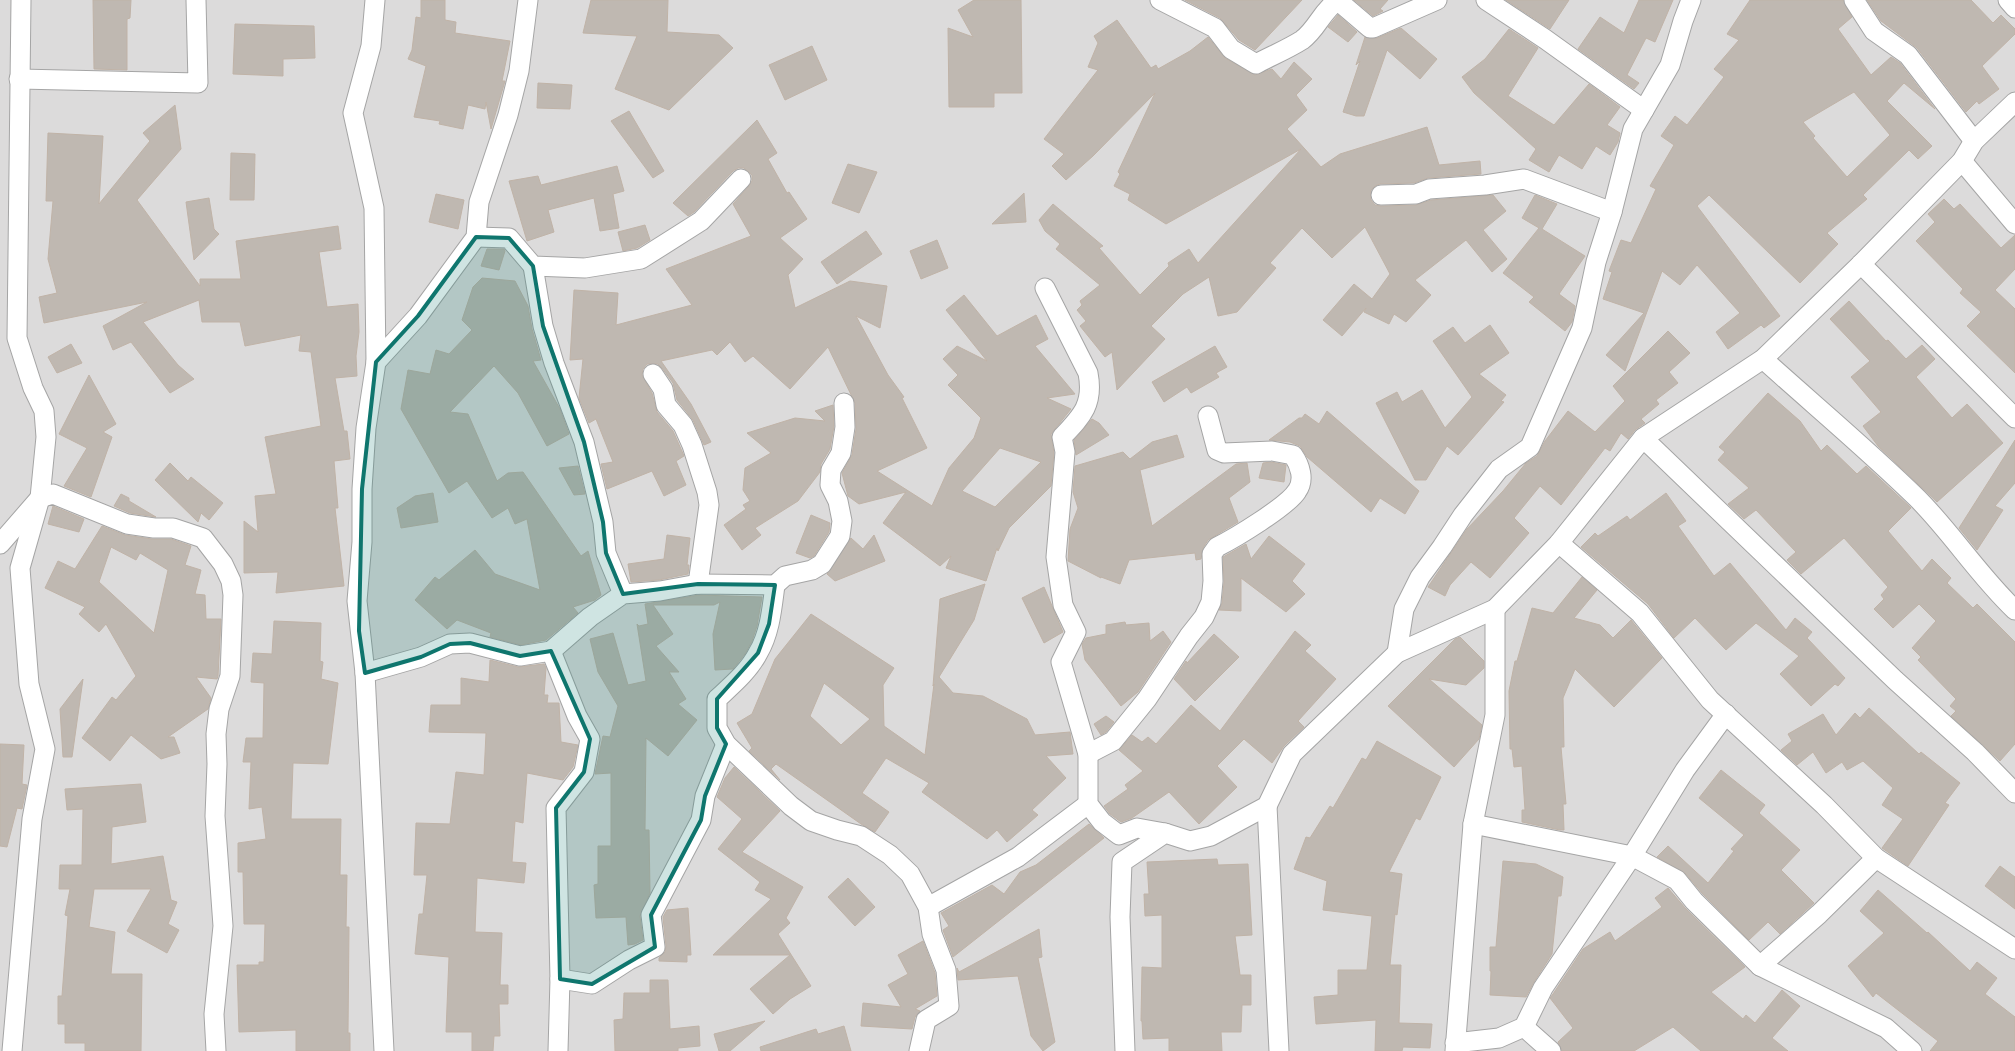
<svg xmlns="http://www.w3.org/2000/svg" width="2015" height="1051" font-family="Cabin,sans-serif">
	<rect width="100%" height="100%" fill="#efece4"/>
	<!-- residential -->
	<rect fill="#dcdbdb" x="0" y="0" width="2015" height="1051"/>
	<!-- building -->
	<g fill="#bfb8b1" stroke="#c0b3a7" fill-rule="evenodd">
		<polygon points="93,0 131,0 130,18 127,19 127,70 94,69"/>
		<polygon points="421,0 445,0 445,20 456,22 455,33 510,41 502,81 505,81 491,129 486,102 485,109 468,105 463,129 439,124 440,121 414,117 426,66 408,59 412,50 416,17 421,18"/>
		<polygon points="591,0 668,0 667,32 719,35 733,48 669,110 615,89 637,36 583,33"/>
		<polygon points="974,0 1021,0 1022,93 994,93 994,107 949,107 948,28 973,37 958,10"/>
		<polygon points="1185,0 1302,0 1255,50 1239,40 1220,18"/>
		<polygon points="1354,0 1388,0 1380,9 1383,11 1373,16"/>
		<polygon points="1506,0 1569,0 1550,29"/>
		<polygon points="1639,0 1673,0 1655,42 1646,38 1627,75 1639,83 1634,89 1578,49 1600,17 1624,33"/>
		<path d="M1750,0H1843L1852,17L1838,29L1871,75L1891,57L1900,63L1935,109L1904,83L1887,101L1932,146L1918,159L1909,150L1863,195L1867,199L1827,233L1838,244L1800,283L1709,195L1697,206L1780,316L1764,328L1761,325L1728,349L1716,332L1740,313L1697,265L1680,285L1662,271L1625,371L1606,355L1644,313L1603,299L1612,272L1609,271L1621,240L1631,243L1656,189L1650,186L1674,145L1661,136L1675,116L1687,125L1724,77L1714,69L1739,40L1727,34ZM1854,92L1890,135L1847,177L1813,138L1815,136L1803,122Z"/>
		<polygon points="1867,0 1971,0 1993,23 2001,15 2015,29 2015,34 1982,66 1999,89 1979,104 1977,101 1966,112 1917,48 1881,21"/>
		<polygon points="1338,15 1357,32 1348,42 1328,27"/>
		<polygon points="1117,20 1151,68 1156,65 1158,69 1190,51 1208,37 1225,58 1255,75 1272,69 1281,79 1294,62 1312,79 1296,95 1307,110 1287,129 1321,167 1340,154 1427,127 1439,165 1480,161 1481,174 1428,178 1414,183 1380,184 1375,186 1371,190 1371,200 1375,205 1381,206 1416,205 1431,200 1493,195 1506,211 1483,230 1507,259 1492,272 1466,240 1415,280 1431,295 1406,322 1394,314 1389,324 1364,312 1366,308 1342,336 1323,320 1354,284 1372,299 1390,274 1365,227 1332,258 1302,228 1270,263 1276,268 1237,312 1218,316 1209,277 1183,294 1151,326 1165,339 1117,390 1112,352 1105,357 1080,326 1086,321 1077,310 1082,305 1080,301 1100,285 1056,249 1060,244 1045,231 1039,220 1053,204 1103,246 1099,248 1140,295 1169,266 1168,263 1189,249 1198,263 1301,149 1166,224 1128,200 1130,194 1114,186 1120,174 1118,172 1155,93 1093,156 1066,180 1052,166 1064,154 1044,139 1098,70 1088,67 1098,43 1094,36"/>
		<polygon points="235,24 314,26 315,58 283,59 283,76 233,74"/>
		<polygon points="1401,28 1437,59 1420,79 1387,50 1364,116 1356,116 1343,112 1360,61 1356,65 1365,37 1377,38"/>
		<polygon points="1509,29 1538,48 1508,96 1554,125 1589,84 1620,107 1607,125 1620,133 1618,142 1610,155 1596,146 1582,169 1559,155 1549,172 1529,160 1536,149 1474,93 1462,77 1485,59"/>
		<polygon points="812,46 827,80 785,100 769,65"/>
		<polygon points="538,83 572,85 570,109 537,108"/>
		<polygon points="175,105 181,149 137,200 200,286 200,279 241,279 236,241 338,226 341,249 319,252 327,307 358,304 359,332 356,356 357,376 335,378 344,431 347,431 350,459 334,461 338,508 335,508 344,586 276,593 278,572 244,573 244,521 258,532 255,496 276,494 265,437 321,426 311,352 299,351 301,335 245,346 240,322 202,322 199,300 143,322 178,365 194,379 170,393 131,342 113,350 103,326 147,302 44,323 39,297 57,293 48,259 53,201 46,201 48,133 103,136 99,204 150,141 143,133"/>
		<polygon points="629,111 664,171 653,178 611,121"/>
		<path d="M757,120L777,153L768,159L787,193L789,192L807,219L780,238L803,259L788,275L795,308L850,281L887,286L880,328L856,316L888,375L904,397L902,398L927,448L877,471L932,506L949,468L974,438L981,418L948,385L958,375L943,359L957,346L987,361L946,310L964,295L997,336L1036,315L1048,339L1035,346L1075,394L1047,398L1071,409L1051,434L1054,453L1051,486L1009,528L998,551L997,548L986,581L946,568L951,556L940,566L883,523L906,492L859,504L848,496L842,473L852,455L856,429L855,403L828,347L790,389L753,356L745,362L730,342L717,355L712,350L661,361L691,404L711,442L704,445L693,420L677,400L673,383L662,368L658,364H647L643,369L642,375L652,393L657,412L673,431L681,449L684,456L676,461L686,485L664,496L652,471L607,489L601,464L613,462L596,419L589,423L579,398L583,359L570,360L574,290L618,293L616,325L692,305L666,269L751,236L733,204L749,186L752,181V175L744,168H738L733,171L694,212L688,216L673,203ZM1000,448L1041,462L995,507L962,491Z"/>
		<polygon points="231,153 255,154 254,200 230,200"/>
		<polygon points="848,164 877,172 859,213 832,203"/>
		<polygon points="617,166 624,191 613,194 619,228 600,231 594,198 548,210 554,232 527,241 509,181 538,176 541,185"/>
		<polygon points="1024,193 1026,222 992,224"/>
		<polygon points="436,194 464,200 458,229 429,222"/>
		<polygon points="1535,195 1557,204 1542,229 1585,256 1559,294 1575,306 1572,322 1565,331 1529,302 1534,297 1503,273 1539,228 1522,218"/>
		<polygon points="209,198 214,229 219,234 194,260 186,202"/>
		<polygon points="1944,199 1954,209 1960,204 2001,248 2015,235 2015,269 1995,290 2015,309 2015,373 1967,326 1981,312 1960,293 1963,289 1916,241 1935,222 1928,214"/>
		<polygon points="645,225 650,240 637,248 623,251 618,232"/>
		<polygon points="866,231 882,254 837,284 821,262"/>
		<polygon points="937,240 948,268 921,279 910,251"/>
		<polygon points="487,249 504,249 505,251 499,270 481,266"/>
		<polygon points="482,278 515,281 528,306 532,329 541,360 533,361 560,409 569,434 547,446 518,393 494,366 450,412 468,414 497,481 508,473 523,472 581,556 588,551 601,595 595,600 573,607 578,613 546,640 521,645 490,637 491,633 457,620 447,629 415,600 435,577 439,580 475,550 495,574 540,590 527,519 515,524 508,508 492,518 467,481 449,493 401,409 408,370 430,374 436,350 449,354 472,330 462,320 473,287"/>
		<polygon points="1849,301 1886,341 1888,340 1906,359 1922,345 1935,359 1916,377 1952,418 1967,404 2003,443 1937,502 1878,446 1863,426 1881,412 1851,377 1870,361 1830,319"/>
		<polygon points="1490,325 1509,353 1479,374 1506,395 1501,401 1504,402 1458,455 1447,446 1426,480 1415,480 1376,403 1397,392 1402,402 1422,390 1445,428 1472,397 1433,341 1453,327 1465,343"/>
		<polygon points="1668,331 1690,353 1669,372 1678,383 1656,400 1659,404 1641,419 1645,423 1635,430 1628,439 1621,433 1610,451 1605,448 1561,505 1540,486 1514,518 1529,533 1490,578 1471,562 1450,585 1445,596 1428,587 1467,529 1503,491 1526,463 1537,456 1545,441 1568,411 1595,432 1625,401 1613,386"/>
		<polygon points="71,344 82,363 57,373 48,357"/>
		<polygon points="1215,346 1227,367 1216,373 1219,377 1191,393 1187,387 1164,402 1152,382"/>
		<polygon points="89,375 116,424 103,432 112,437 91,497 64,486 87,448 59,434"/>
		<polygon points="1768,393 1800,421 1821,451 1827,445 1857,474 1866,466 1909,506 1911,508 1888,531 1922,571 1932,559 1951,578 1947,583 1973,608 1977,604 2015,642 2015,744 2000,761 1951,716 1956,711 1950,706 1956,699 1918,660 1921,657 1912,648 1936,621 1919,604 1893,628 1874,609 1884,599 1881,595 1888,587 1844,538 1801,574 1787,560 1796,552 1756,510 1744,519 1728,504 1749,488 1718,460 1725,452 1719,447"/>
		<polygon points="833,405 834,426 830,449 821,464 820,472 798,501 755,528 761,535 742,550 724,525 746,509 743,505 750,501 743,490 745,468 771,453 747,433 795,418 825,421 815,411"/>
		<polygon points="1327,411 1419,491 1405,514 1380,498 1371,512 1307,457 1300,446 1290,442 1269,440 1299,418 1302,418 1305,414 1319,424"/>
		<polygon points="1092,419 1099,423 1109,435 1076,455 1074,440"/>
		<polygon points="1177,435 1184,457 1140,470 1152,526 1236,464 1247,463 1250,482 1229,498 1238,522 1208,540 1203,548 1201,559 1196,560 1195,553 1129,560 1120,584 1101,577 1101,578 1068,561 1070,529 1078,508 1073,492 1075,466 1123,452 1130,459 1152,442"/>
		<polygon points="2015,440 2015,483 1995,506 2003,510 1977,550 1959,528"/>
		<polygon points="1271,462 1286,465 1284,482 1259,478 1263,463"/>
		<polygon points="170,463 188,481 191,477 223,503 209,520 201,513 198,522 155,480"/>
		<polygon points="578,466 585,494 574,495 559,468"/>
		<polygon points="433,493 438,522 401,528 397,508 415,496"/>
		<polygon points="1666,493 1686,521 1678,526 1714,576 1730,563 1786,630 1795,618 1812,632 1807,638 1845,678 1838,686 1835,684 1811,706 1780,674 1799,656 1756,623 1726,650 1695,618 1674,638 1648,604 1581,547 1595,533 1598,536 1627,516 1630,520"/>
		<polygon points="121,494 129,498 129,501 156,517 130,513 114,506"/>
		<polygon points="53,506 84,519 79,532 48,524"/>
		<polygon points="811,515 830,523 829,532 814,556 810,558 796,553"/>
		<path d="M102,526L125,535L152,539H171L191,546L185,565L201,570L195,594L205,595L206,619H221L218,676L217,679L196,677L211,698L208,709L168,737H174L180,753L161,759L131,735L110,761L82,738L112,697L116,700L136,676L106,624L99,632L79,614L85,607L45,588L58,561L75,569ZM111,547L136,560L140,553L168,570L154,633L99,582Z"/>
		<polygon points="667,535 690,538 687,565 689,565 688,574 659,580 631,582 628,564 664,559"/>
		<polygon points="874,535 885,561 835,581 827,574 851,538 863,549"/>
		<polygon points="1269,536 1305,564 1292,581 1305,594 1286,612 1241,578 1241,611 1219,610 1222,603 1224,582 1223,557 1246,544 1251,559"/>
		<polygon points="1582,577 1597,590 1574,618 1600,625 1613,638 1631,620 1662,658 1614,707 1575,669 1563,698 1564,747 1561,747 1566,804 1563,804 1564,830 1560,830 1522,822 1522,810 1525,810 1522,766 1514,767 1512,749 1510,749 1509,691 1515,661 1517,661 1532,608 1553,613"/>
		<path d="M985,584L974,620L939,677L953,693L983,696L1027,719L1035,735L1070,732L1073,754L1046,756L1066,778L1032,810L1038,815L1007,842L997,830L987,839L922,792L929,783L886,758L862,793L889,812L875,832L861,824L776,764L771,769L780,780L749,751L752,748L737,723L752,714L775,659L811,614L894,668L883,685L884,726L925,755L934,684L933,686L940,599ZM824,683L870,719L841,745L810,716Z"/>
		<polygon points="1044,587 1063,632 1044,643 1022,598"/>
		<polygon points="699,595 762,597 757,626 752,641 745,654 733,669 715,670 713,634 720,602 714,605 653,605 673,634 656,646 679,672 669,672 686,699 678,704 697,720 668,756 646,738 645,830 649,830 650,893 640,916 643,940 635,944 628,945 626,917 596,918 594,885 598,884 598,846 611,846 611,773 595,774 603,736 610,737 618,706 598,672 590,639 613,633 628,685 646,681 637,624 639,626 648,624 645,604"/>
		<polygon points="274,621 321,623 320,661 323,662 321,679 338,683 328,764 293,763 291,819 341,819 340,875 347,875 346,927 349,927 348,1033 350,1033 350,1051 296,1051 296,1030 239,1032 237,965 259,965 259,962 264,962 265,924 244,924 243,872 238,872 238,843 266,839 262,807 249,809 251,762 243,762 246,738 263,738 264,683 251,682 253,653 272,654"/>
		<polygon points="1125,622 1126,625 1149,623 1150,641 1163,631 1171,642 1138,692 1121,706 1085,660 1082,644 1086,638 1106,634 1106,625"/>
		<polygon points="1295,631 1311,645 1305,651 1336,679 1298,721 1304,727 1284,746 1272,763 1244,739 1217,766 1237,787 1199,824 1169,792 1132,818 1121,822 1110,814 1104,806 1128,789 1125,785 1143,771 1119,750 1132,735 1142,742 1148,737 1156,744 1191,705 1220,731"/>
		<polygon points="1214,634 1239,657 1195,701 1174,679 1186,661 1187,663"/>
		<polygon points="1460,637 1484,661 1484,668 1466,685 1429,679 1482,725 1479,739 1454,767 1388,706 1455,639"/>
		<polygon points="490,660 518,667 544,664 546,668 544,695 548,695 547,703 559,703 561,742 578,745 573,767 563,780 527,773 523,823 515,821 512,862 526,863 524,883 477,878 475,932 502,933 500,985 508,985 508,1004 499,1004 500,1036 494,1036 493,1051 472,1051 472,1032 446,1032 449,957 415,954 419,914 423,914 427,875 414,875 416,823 450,824 456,772 484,775 486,733 429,732 431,705 461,705 461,678 489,682"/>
		<polygon points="83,679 72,757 63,757 60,709"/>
		<polygon points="1869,708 1919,754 1921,752 1960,783 1945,803 1949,805 1908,866 1882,848 1903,819 1882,805 1893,788 1863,761 1847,770 1842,762 1826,773 1813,752 1797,765 1781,750 1792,741 1788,734 1823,714 1836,735 1855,713 1860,718"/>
		<polygon points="1106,716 1114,722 1106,732 1101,735 1094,724"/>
		<polygon points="1377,741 1441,777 1420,820 1416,818 1389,872 1402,874 1397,915 1395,914 1390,965 1401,965 1399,1023 1432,1024 1430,1048 1403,1047 1402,1051 1375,1051 1376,1020 1316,1024 1314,997 1338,995 1338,970 1367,970 1372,916 1323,910 1327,881 1294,869 1306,837 1310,838 1330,806 1333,808 1362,758 1366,760"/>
		<polygon points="0,744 24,745 22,784 27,785 22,809 17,808 7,847 0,846"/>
		<polygon points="734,767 780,811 742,852 803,887 786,918 790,923 778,934 811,986 790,999 773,1014 750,989 790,955 713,955 771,899 755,890 760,882 718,849 742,819 717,797 725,778"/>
		<polygon points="1721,770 1765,805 1759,813 1800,850 1781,870 1814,903 1780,934 1768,922 1749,940 1702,893 1685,873 1657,857 1668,846 1708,883 1734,851 1731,849 1744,835 1699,798"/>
		<polygon points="141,784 146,822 112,827 111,864 163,856 171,900 177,902 168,924 179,930 167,953 127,931 151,889 94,889 89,927 115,932 111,974 142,974 141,1051 85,1051 85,1043 65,1043 65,1024 58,1024 58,996 62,996 68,916 65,915 70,889 59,889 60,865 82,865 83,809 67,810 65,789"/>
		<polygon points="1089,824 1104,838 953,957 943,930 949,926 941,913 992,885 1004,894 1020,872 1036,865"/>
		<polygon points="1217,859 1218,865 1248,864 1252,935 1235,936 1240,975 1251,975 1251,1005 1242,1005 1241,1032 1221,1032 1222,1051 1169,1051 1169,1038 1143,1039 1142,1021 1141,1021 1142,967 1162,968 1162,915 1145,916 1144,894 1149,894 1147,862"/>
		<polygon points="1503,861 1536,864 1563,877 1561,896 1558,896 1552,954 1534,982 1526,997 1490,995 1491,971 1490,971 1490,947 1496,947"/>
		<polygon points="2000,866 2015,877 2015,909 1985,886"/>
		<polygon points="848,878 875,907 855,926 828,897"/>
		<polygon points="1668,888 1686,909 1745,967 1711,992 1743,1019 1746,1015 1755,1023 1782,990 1800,1006 1772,1038 1788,1051 1701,1051 1673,1027 1634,1051 1562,1051 1558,1042 1573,1028 1550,998 1553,994 1583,949 1610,932 1615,941 1662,907 1655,898"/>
		<polygon points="1878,890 1927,933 1928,932 1970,971 1977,962 1997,978 1985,994 2015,1017 2015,1051 1930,1051 1938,1041 1876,993 1873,997 1848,966 1884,933 1860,911"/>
		<polygon points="688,908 691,955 687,955 687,962 659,961 659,958 665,952 666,946 663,917 667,910"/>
		<polygon points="1039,929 1042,957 1038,958 1055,1042 1043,1051 1031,1036 1018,976 958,980 957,968 959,972"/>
		<polygon points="923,941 935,973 937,996 915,1009 920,1011 915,1017 912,1029 861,1026 863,1003 901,1007 888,985 908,974 898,955"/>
		<polygon points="650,980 668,980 670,1029 699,1026 700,1046 678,1048 678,1051 615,1051 614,1020 623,1019 624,993 650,993"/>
		<polygon points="765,1021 730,1051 719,1051 714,1034"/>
		<polygon points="844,1026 851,1051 761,1051 760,1047 816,1029 818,1034"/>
	</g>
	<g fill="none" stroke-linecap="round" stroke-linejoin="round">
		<!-- minor casing -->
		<g stroke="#a5a5a5" stroke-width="21">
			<g id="minor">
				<polyline points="375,0 371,46 353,113 374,208 376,362"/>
				<path d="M1160,0L1215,28L1231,49L1256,64C1271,56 1288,49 1302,40C1317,29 1322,11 1337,1L1343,5L1370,28H1373L1437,0"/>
				<polyline points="1486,0 1545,39 1644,110"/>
				<polyline points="1854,0 1874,31 1908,55 1974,141"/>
				<polyline points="2008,0 2015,8"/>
				<polyline points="19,79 198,83 196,0"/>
				<polyline points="1962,161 2015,224"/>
				<polyline points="1381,195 1416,194 1429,189 1485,185 1524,179 1612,212"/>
				<polyline points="476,237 509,238 533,266 585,268 641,259 701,221 741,179"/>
				<polyline points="1861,264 2015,418"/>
				<polyline points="533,266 543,326 554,363 584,442 603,522 606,553 623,594"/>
				<path d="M1045,288L1088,373C1094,404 1082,416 1062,437L1065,452L1056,557L1063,605L1076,632L1061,662L1088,754V804L1102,822L1119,835L1137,828L1165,833"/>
				<path d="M1763,359C1814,405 1868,450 1917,498C1952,533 1979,576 2015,610"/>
				<polyline points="653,374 663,389 666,405 683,425 692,445 707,492 709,505 698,584"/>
				<polyline points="1643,438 1895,680 1975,752 2015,793"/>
				<polyline points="1559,543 1640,613 1710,700 1824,805 1876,858 2015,949"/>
				<polyline points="0,544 40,498 53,494 127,524 154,528 173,528 203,538 223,564 231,581 233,595 230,676 219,709 216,734 217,764 215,816 223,926 214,1014 216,1051"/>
				<path d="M775,585C772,608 770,633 758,653C749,671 731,686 717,699V728L726,744L791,806L811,821L837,830L861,836L890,855L910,874L928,907L932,934L946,970L949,1006L926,1020L919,1051"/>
				<polyline points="551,651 577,716 590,739 584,772 556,808 560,979 558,1051"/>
				<polyline points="1397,653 1404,609 1420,577 1442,547 1463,515 1499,469 1530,447 1582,328 1596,262 1612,212 1633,129 1670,65 1683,21 1691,0"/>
				<polyline points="365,673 421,657 450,644 470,643 520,656 551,651 590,617 623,594 660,591 698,584 775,585 785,576 812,570 822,564 840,536 842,521 838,501 830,485 831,470 841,453 845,427 844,403"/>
				<path d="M1088,754L1113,741L1147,699L1189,636L1204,617L1211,602L1213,581L1212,554L1217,547C1235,538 1288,506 1297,491C1305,480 1300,465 1293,455L1272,451L1224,453L1217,450L1208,416"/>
				<polyline points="1267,806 1279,1051"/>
				<polyline points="1473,824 1632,856 1677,880 1694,901 1760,966 1886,1028 1912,1051"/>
				<polyline points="928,907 1018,857 1088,804"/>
				<polyline points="1760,966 1819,914 1876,858"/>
				<polyline points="560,979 592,984 629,960 655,947 651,915 701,820 705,796 726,744"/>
				<polyline points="1524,1027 1551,1051"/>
				<polyline points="1455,1043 1499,1038 1524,1027 1543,988 1632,856 1685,770 1726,714"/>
				<polyline points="12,1051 32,819 45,749 29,684 20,568 40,498 46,437 44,411 33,388 17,338 21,0"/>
				<polyline points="384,1051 365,673 357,601 362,542 362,489 366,428 376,362 418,316 476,237 479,202 508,115 519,71 528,0"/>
				<polyline points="1125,1051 1120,917 1122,862 1165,833 1190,841 1211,836 1267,806 1292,754 1397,653 1495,609 1559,543 1643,438 1763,359 1861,264 1962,161 1974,141 2015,102"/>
				<polyline points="1455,1051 1473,824 1495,715 1495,609"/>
			</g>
		</g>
		<!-- minor -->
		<use href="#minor" stroke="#fff" stroke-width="19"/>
	</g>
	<!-- marked area -->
	<path fill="#0f766e" fill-opacity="0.2" stroke="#0f766e" stroke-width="4" stroke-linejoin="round" d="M476,237L509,238L533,266L543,326L584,442L603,522L606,553L623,594L698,584L775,585L769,624L758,653L717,699V728L726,744L705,796L701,820L651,915L655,947L592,984L560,979L556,808L584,772L590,739L551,651L520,656L470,643L450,644L421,657L365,673L359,631L362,489L376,362L418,316Z"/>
</svg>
